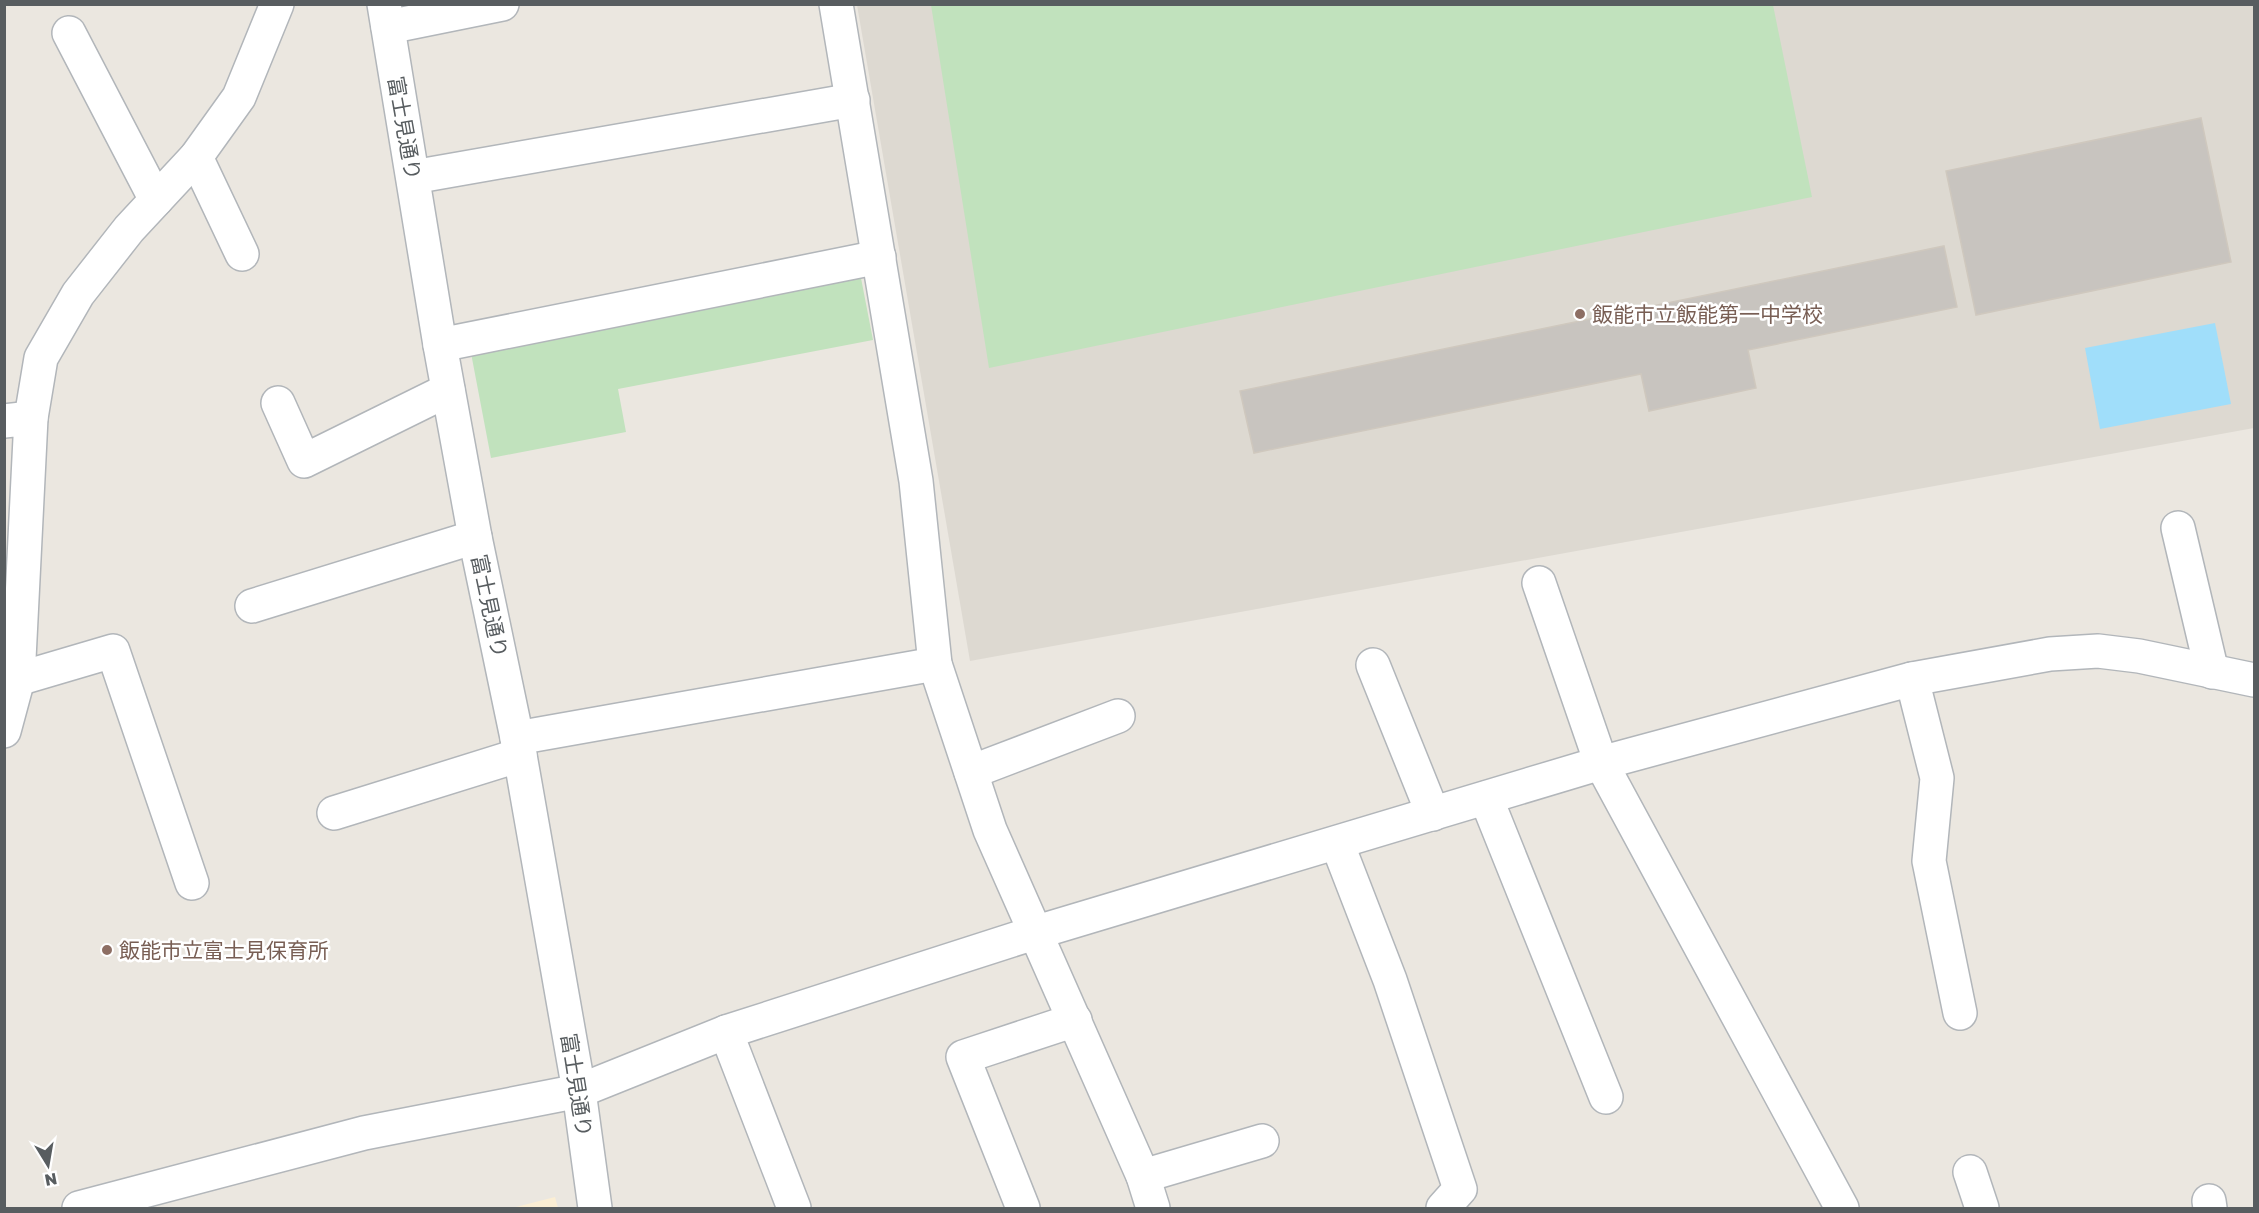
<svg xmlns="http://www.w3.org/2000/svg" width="2259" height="1213" font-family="'Golos Text','Noto Sans JP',sans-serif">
	<rect width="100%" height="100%" fill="#ebe7e0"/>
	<!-- commercial -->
	<polygon fill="#fbeed4" points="555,1197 558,1208 512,1208"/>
	<!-- education -->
	<polygon fill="#ddd9d1" points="857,5 2254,5 2254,428 970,661"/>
	<!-- green -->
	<g fill="#c1e2bd">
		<polygon points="931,5 1773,5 1812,197 989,368"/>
		<polygon points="861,278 873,340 618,389 626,432 491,458 471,353"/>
	</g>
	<!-- water -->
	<polygon fill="#a0defa" points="2215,323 2231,404 2100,429 2085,348"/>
	<!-- building -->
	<g fill="#c8c4bf" stroke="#cfc8be" stroke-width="1.5">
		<polygon points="2201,118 2231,262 1976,315 1946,171"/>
		<polygon points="1944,246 1957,307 1748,350 1756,388 1649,411 1641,374 1254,453 1240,391"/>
	</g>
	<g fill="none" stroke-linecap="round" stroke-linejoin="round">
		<!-- minor casing -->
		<g stroke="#b2b6ba" stroke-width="36">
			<g id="minor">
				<polyline points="384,4 440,345 475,537 517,738 579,1091 595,1208"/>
				<polyline points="836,4 916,481 935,664 990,830 1143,1176 1153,1208"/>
				<polyline points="388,27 502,4"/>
				<polyline points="69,33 156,200"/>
				<polyline points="196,157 242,254"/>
				<polyline points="413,177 853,100"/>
				<polyline points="440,345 879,257"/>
				<polyline points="278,403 304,461 448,390"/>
				<polyline points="31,418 41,358 78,294 129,229 196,157 239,97 277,4"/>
				<polyline points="4,421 31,418 18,679 4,731"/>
				<polyline points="2178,528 2212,672"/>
				<polyline points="1539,583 1601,763 1842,1208"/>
				<polyline points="252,606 475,537"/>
				<polyline points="1373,665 1433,814"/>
				<polyline points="18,679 113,651 192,883"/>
				<polyline points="1912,679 1937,778 1929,861 1960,1013"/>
				<polyline points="517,738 935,664"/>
				<polyline points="971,772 1118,716"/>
				<polyline points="1486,798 1606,1097"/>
				<polyline points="334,813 520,755"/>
				<polyline points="1337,843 1390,980 1460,1189 1443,1208"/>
				<polyline points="726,1032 794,1208"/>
				<polyline points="1970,1172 1982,1208"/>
				<polyline points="1143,1176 1262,1141"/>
				<polyline points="2209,1201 2210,1208"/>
				<polyline points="79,1208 364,1133 579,1091 726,1032 1034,933 1601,763 1912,679 2050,654 2098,651 2139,656 2254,680"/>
				<polyline points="1023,1208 963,1057 1075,1020"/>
			</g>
		</g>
		<!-- minor -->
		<use href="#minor" stroke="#fff" stroke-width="33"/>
	</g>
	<!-- markers -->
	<g fill="#8d6e63" stroke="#fff" stroke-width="2">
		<circle cx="1580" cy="314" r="6"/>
		<circle cx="107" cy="950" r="6"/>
	</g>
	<g text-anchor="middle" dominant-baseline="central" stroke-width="5" stroke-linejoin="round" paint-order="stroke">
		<!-- street labels -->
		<g font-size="21" fill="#585d60" stroke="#fff">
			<text transform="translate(405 128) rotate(80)">富士見通り</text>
			<text transform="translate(490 606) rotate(78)">富士見通り</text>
			<text transform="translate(577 1085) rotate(81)">富士見通り</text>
		</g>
		<!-- education labels -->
		<g font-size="21" fill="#785e54" stroke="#fff" text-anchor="start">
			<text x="1592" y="314">飯能市立飯能第一中学校</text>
			<text x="119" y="950">飯能市立富士見保育所</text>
		</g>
	</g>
	<!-- border -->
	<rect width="2259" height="1213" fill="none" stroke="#585d60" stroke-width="12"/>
	<!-- north arrow -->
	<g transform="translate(48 1165) rotate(169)" stroke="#ffffff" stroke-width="4.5" paint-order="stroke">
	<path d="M0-4.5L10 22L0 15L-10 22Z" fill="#585d60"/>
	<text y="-9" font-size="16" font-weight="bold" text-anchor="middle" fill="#585d60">N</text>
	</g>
</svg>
